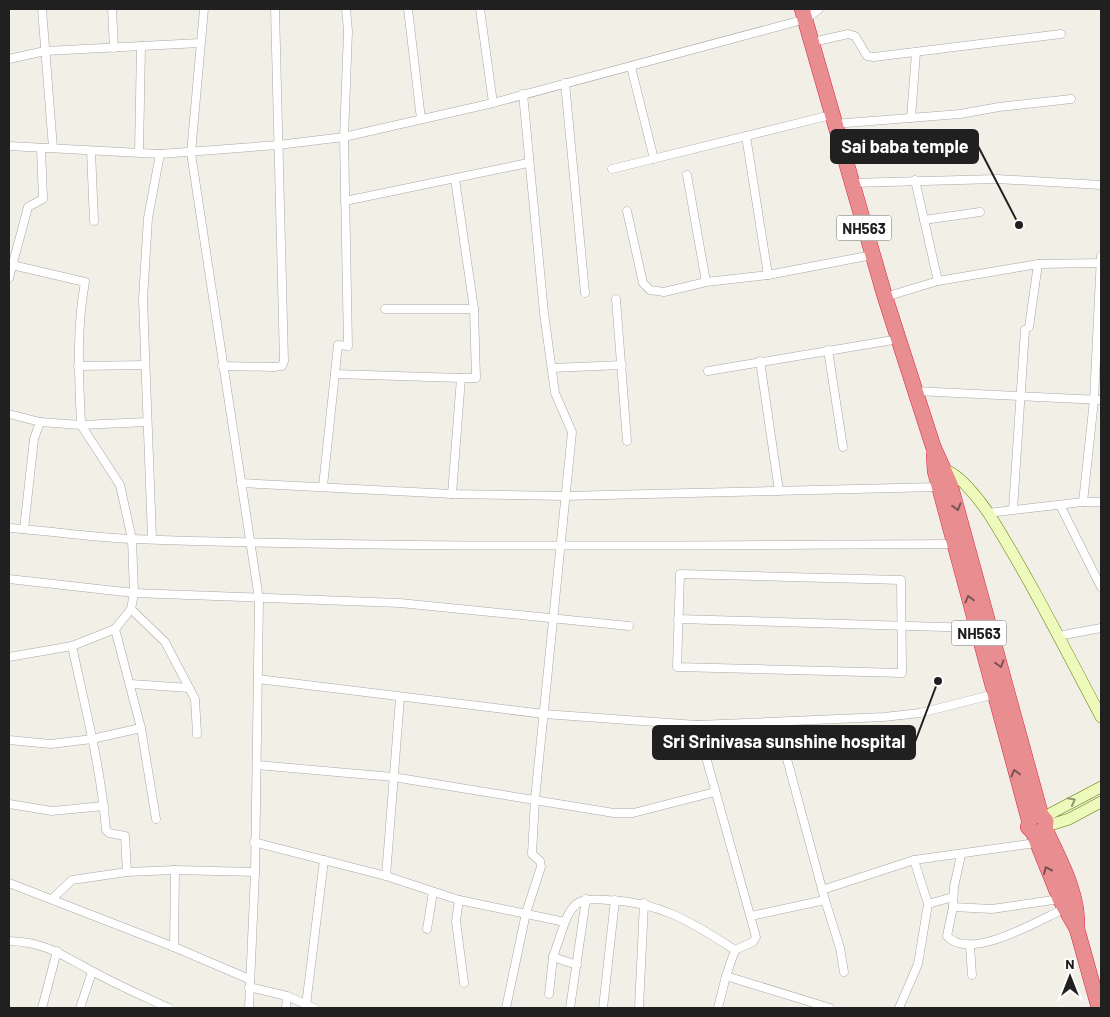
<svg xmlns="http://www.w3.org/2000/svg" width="1110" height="1017" font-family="Barlow,sans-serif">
	<rect width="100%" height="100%" fill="#f1efe6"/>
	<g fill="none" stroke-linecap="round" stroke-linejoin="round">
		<!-- street casing -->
		<g stroke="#a7a7a7" stroke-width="9">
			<g id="street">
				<polyline points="42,9 53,148"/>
				<polyline points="112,9 114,48"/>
				<polyline points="204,9 191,153 259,599 255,872 249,1008"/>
				<polyline points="408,9 421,119"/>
				<polyline points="480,9 493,103"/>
				<polyline points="813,42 848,34 855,36 867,56 874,57 1061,34"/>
				<polyline points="9,59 45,51 200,43"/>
				<polyline points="631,67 654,159"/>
				<polyline points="565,83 585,293"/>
				<polyline points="911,118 916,53"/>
				<polyline points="834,124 960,114 999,107 1071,99"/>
				<polyline points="746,136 768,275"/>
				<polyline points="9,146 160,154 278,145 344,137 493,103 806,19 819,9"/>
				<polyline points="91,151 94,221"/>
				<polyline points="139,152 141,46"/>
				<polyline points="612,169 831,115"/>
				<polyline points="687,175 706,282"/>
				<polyline points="915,180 938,281"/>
				<polyline points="851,183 997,179 1101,185"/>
				<polyline points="345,201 528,163"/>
				<polyline points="627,211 643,283 650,290 664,292 706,282 768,275 872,255"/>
				<polyline points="924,220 980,212"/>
				<path d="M12,265L85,282C76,331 79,375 81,425L147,422"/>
				<polyline points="9,278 28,207 43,199 41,148"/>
				<polyline points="885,297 938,281 1038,264 1101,263"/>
				<polyline points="616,299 627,441"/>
				<polyline points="385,309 474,309"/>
				<polyline points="1029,327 1038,264"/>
				<polyline points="828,350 843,447"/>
				<polyline points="760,361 779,491"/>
				<polyline points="78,366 145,365"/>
				<polyline points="222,366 274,367 282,366 284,361 275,9"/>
				<polyline points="552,368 622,365"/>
				<polyline points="708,371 899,339"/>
				<polyline points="335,374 461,378"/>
				<polyline points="915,391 1101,400"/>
				<polyline points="9,414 40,422 81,425 120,485 132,539 134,593 131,609 115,629 72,646 9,657"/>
				<polyline points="241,483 452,494 564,496 939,487"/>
				<polyline points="323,486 338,345 348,346 344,137 348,31 346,9"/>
				<polyline points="452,494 461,378 476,378 474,309 455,179"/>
				<polyline points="1083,502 1094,400 1101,256"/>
				<polyline points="1060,505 1101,587"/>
				<polyline points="1013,509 1025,330"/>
				<polyline points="988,513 1083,502 1101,502"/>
				<path d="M9,528C50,531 91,537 132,539C406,549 680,545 954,544"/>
				<polyline points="24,529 34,439 40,422"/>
				<polyline points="152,538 143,299 148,218 160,154"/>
				<polygon points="680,574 901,580 902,673 677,667"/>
				<polyline points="9,579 134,593 400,603 629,626"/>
				<polyline points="131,609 165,642 195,699 197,734"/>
				<polyline points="678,619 977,628"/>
				<polyline points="115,629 141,728"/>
				<polyline points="1058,636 1101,628"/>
				<path d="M72,646C85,707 101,768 106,830L109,833L125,836L127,872"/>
				<polyline points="258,679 544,714 697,725 884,717 920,713 995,694"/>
				<polyline points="131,684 189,688"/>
				<polyline points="697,725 756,937 753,942 735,950"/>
				<polyline points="9,740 51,744 92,739 141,728 156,819"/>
				<polyline points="257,765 393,777 614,813 633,813 715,792"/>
				<polyline points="9,804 52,811 104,806"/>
				<path d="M254,842L386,876L459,900L565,922C574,898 585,898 608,900C660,902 692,922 735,950L726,976L830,1008"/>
				<polyline points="961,855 954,887 953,907 992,909 1060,899"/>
				<polyline points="386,876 400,698"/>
				<polyline points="9,883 174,947 249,979"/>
				<polyline points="822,890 914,860 1036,843"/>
				<polyline points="53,898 72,880 127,872 175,870 255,872"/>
				<polyline points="459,900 456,921 464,983"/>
				<polyline points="825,900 840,948 844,972"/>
				<polyline points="928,904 953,897"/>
				<path d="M953,907L947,936C970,962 1039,920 1064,909"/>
				<polyline points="751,916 825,900 777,722"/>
				<polyline points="427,929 433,892"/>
				<path d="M9,941C45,942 62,955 92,971C117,985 143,996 169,1008"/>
				<polyline points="970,946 972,975"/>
				<polyline points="174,947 175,870"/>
				<polyline points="553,957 577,965"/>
				<polyline points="249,987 287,996 314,1008"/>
				<polyline points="549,994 553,957 565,922"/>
				<polyline points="306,1005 324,860"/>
				<polyline points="42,1008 57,951"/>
				<polyline points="80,1008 92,972"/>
				<polyline points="286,1008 287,996"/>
				<polyline points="506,1008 526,913 541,867 540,861 532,854 535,799 572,432 555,393 544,313 523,94"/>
				<polyline points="570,1008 586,899"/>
				<polyline points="603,1008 615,900"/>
				<polyline points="639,1008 644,903"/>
				<polyline points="718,1008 726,976"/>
				<polyline points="899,1008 918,964 928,904 914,860"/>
			</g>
		</g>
		<!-- secondary casing -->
		<g stroke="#5c7b04" stroke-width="12">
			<g id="secondary">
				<path d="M940,470C955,467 981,502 989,514C1030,579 1065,649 1101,717"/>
				<polyline points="1044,817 1101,787"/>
				<polyline points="1047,826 1069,819 1101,802"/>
			</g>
		</g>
		<!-- highway casing -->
		<g stroke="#dd2548" stroke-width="16">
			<g id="highway">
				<polyline points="802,9 885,297 933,446 950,484 1041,815"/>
				<polyline points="934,455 935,471 1029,820"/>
				<path d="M1045,829C1060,861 1079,894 1077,929"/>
				<polyline points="1033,832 1037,833 1045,829 1046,821 1041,815 1031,817 1028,827 1033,832 1060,899 1077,929 1099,1008"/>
			</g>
		</g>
		<!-- street -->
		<use href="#street" stroke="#fff" stroke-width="8"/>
		<!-- secondary -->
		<use href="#secondary" stroke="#eefabb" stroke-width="11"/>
		<!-- highway -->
		<use href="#highway" stroke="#e88e91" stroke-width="15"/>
	</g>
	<!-- one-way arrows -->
	<defs><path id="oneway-chevron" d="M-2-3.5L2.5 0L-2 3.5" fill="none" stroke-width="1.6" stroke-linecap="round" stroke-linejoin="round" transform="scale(1.25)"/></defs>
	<g stroke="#7a5253">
		<use href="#oneway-chevron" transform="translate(957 507) rotate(74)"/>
		<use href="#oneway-chevron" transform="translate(969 599) rotate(-105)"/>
		<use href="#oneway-chevron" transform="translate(1000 664) rotate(74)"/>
		<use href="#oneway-chevron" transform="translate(1015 773) rotate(-105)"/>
		<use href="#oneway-chevron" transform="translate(1047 870) rotate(-114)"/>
	</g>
	<use stroke="#919875" href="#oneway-chevron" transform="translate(1072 801) rotate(-28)"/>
	<g text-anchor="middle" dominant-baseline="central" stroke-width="4.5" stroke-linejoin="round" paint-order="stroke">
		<!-- shield labels -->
		<g fill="#fff" stroke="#636363" stroke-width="1">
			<rect x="836.5" y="215.5" width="55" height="25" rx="4"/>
			<rect x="951.5" y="620.5" width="55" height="25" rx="4"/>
		</g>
		<g font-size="15" font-weight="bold" fill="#202020">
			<text x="864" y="228">NH563</text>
			<text x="979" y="633">NH563</text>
		</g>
	</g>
	<!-- callouts -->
	<path fill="none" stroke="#202020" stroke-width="2" d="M1019 225L978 146M938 681L915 742"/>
	<g fill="#202020" stroke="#fff" stroke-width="2">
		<circle cx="1019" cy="225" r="5"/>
		<circle cx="938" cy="681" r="5"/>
	</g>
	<g fill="#202020" stroke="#202020" stroke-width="2">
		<rect x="831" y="130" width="147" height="33" rx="5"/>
		<rect x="653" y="726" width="262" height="33" rx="5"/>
	</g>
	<g font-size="18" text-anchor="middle" font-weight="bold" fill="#fff">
		<text x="905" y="153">Sai baba temple</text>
		<text x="784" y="748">Sri Srinivasa sunshine hospital</text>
	</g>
	<!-- border -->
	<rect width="1110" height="1017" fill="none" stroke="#202020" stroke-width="20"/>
	<!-- north arrow -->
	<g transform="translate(1070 977)" stroke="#ffffff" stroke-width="4" paint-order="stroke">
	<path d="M0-4L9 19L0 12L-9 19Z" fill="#202020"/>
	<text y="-8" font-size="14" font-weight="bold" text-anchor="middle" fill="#202020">N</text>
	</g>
</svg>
